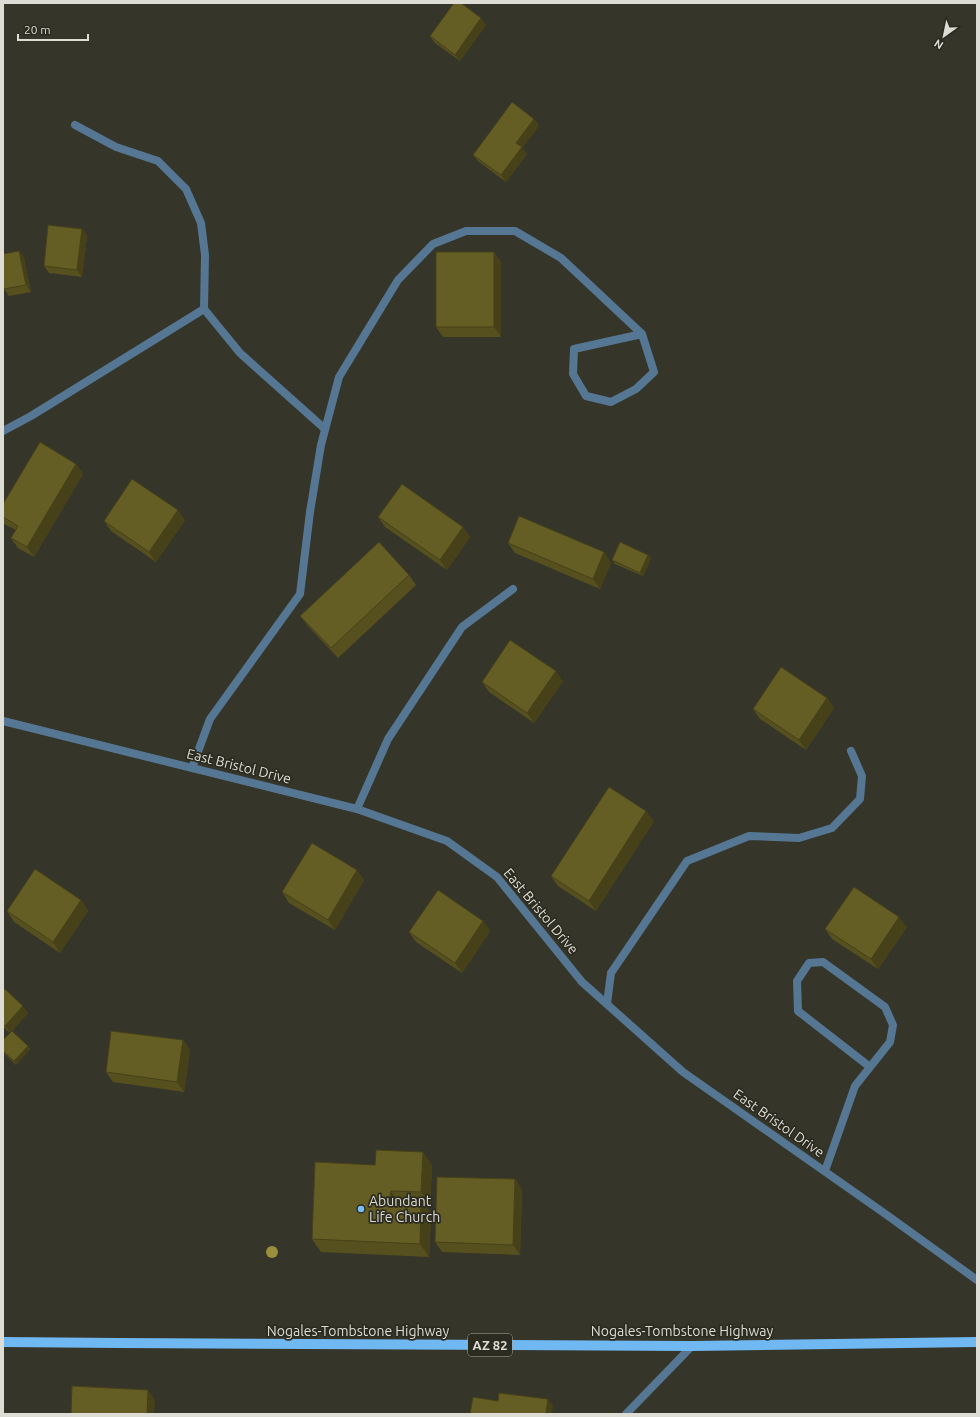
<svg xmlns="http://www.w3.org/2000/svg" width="980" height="1417" font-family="Ubuntu,sans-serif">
	<rect width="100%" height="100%" fill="#36352a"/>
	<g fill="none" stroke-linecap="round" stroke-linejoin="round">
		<!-- lane -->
		<g stroke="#557793" stroke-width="8">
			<polyline points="75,125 116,147 158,161 186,189 201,223 205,255 204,309 240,353 325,429"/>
			<polyline points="825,1171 855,1086 890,1042 893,1025 885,1007 823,962 809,963 797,981 798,1011 870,1067"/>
		</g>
		<!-- street -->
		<g stroke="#557793" stroke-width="8">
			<polyline points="3,431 31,416 204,309"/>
			<polyline points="3,721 357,809 447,841 497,877 582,982 683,1072 884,1213 977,1280"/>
			<polyline points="192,768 210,719 300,594 310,512 321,445 339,377 398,280 433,244 466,231 515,231 561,258 642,334 654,372 636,389 611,402 586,396 573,374 574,349 642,334"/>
			<polyline points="357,809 388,739 462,627 513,589"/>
			<polyline points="607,1004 611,973 687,861 749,836 799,838 832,828 860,799 862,776 851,751"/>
			<polyline points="626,1414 692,1346"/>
		</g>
		<!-- primary -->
		<polyline stroke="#70b8f1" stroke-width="10" points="3,1342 118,1343 692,1346 977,1342"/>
	</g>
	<!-- trees -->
	<circle fill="#998f3c" cx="272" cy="1252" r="6"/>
	<!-- wall -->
	<g fill="#56501f">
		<polygon points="486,25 460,61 435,43 430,36"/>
		<polygon points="534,119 539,126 522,148 527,154 506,182 478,161 473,155"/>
		<polygon points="82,229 87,236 82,277 49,273 44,266"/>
		<polygon points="19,251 24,258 31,292 9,296 4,289"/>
		<polygon points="494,252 501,262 501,337 443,337 436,327"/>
		<polygon points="76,464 83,474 34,557 18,548 11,538 16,530 4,524 3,522 3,504"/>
		<polygon points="378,517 463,527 470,537 447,570 385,527"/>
		<polygon points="185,520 156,562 111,531 104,521"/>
		<polygon points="508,543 604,552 611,563 600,589 515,553"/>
		<polygon points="651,558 643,576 615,564 612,560"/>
		<polygon points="409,575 416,585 338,658 308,626 300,616"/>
		<polygon points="563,681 534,723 489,692 482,682"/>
		<polygon points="827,698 834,708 806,750 760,719 753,709"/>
		<polygon points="654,821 596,911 558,886 551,876"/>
		<polygon points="364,880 335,930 289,903 282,892"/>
		<polygon points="81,900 88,911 60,953 14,922 7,911"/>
		<polygon points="483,921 490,931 462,973 416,942 409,932"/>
		<polygon points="907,927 878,969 832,939 825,929"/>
		<polygon points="3,991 28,1013 12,1031 28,1046 30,1049 16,1065 3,1052 3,1040 10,1033 3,1027"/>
		<polygon points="183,1040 190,1050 184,1092 113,1082 106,1072"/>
		<polygon points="432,1165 430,1206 425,1205 431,1214 429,1257 321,1252 312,1239"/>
		<polygon points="515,1179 522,1190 520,1255 442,1252 435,1242"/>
	</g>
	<!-- shaded-wall -->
	<g fill="#464119">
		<polygon points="481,18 486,25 460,61 455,55"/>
		<polygon points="534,119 539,126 522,148 527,154 506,182 501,175 516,143"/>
		<polygon points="82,229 87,236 82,277 77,270"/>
		<polygon points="19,251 24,258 31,292 26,285"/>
		<polygon points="494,252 501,262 501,337 494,327"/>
		<polygon points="76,464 83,474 34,557 27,547"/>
		<polygon points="178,510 185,520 156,562 149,552"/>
		<polygon points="463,527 470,537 447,570 440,560"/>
		<polygon points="604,552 611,563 600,589 593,579"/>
		<polygon points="648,555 651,558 643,576 640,573"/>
		<polygon points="556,671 563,681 534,723 527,713"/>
		<polygon points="827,698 834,708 806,750 799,740"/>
		<polygon points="646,811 654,821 596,911 589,901"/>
		<polygon points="357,870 364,880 335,930 328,920"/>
		<polygon points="81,900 88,911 60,953 53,942"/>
		<polygon points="899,917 907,927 878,969 871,959"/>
		<polygon points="483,921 490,931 462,973 455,963"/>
		<polygon points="23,1006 28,1013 10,1033 5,1026"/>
		<polygon points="183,1040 190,1050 184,1092 177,1082"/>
		<polygon points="28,1046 30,1049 16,1065 14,1061"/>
		<polygon points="423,1152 432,1165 430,1206 421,1192"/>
		<polygon points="515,1179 522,1190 520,1255 513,1245"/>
		<polygon points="391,1191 400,1204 390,1199"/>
		<polygon points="421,1201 431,1214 429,1257 420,1244"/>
		<polygon points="148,1390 155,1400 154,1414 147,1414"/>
		<polygon points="548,1399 553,1406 552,1414 546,1414"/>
	</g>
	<!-- building -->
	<g fill="#645d24" stroke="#464119">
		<polygon points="454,3 461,3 481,18 455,55 430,36"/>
		<polygon points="512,102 534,119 516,143 522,147 501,175 473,155"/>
		<polygon points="48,225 82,229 77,270 44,266"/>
		<polygon points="19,251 26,285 4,289 3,284 3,254"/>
		<rect x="436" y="252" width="58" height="75"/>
		<polygon points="40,442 76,464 27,547 11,538 18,526 3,517 3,504"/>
		<polygon points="132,479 178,510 149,552 104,521"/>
		<polygon points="402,484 463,527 440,560 378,517"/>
		<polygon points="519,516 604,552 593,579 508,543"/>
		<polygon points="379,542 409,575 331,648 300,616"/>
		<polygon points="620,542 648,555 640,573 612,560"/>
		<polygon points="510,640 556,671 527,713 482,682"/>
		<polygon points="781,667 827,698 799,740 753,709"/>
		<polygon points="609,787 646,811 589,901 551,876"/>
		<polygon points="312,843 357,870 328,920 282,892"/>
		<polygon points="35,869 81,900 53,942 7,911"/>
		<polygon points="854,887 899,917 871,959 825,929"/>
		<polygon points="438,890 483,921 455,963 409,932"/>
		<polygon points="5,989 23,1006 5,1026 3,1024 3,991"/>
		<polygon points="12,1031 28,1046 14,1061 3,1051 3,1040"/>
		<polygon points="111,1031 183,1040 177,1082 106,1072"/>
		<polygon points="376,1150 423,1152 421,1192 391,1191 390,1199 421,1201 420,1244 312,1239 315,1162 375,1165"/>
		<polygon points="437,1177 515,1179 513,1245 435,1242"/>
		<polygon points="72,1386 148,1390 147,1414 71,1414"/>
		<polygon points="499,1393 548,1399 546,1414 470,1414 473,1397 498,1401"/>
	</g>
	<!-- markers -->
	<circle fill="#78bff7" stroke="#2c2b20" stroke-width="1.5" cx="361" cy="1209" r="4"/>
	<g text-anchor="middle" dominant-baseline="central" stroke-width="3.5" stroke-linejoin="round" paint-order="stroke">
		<!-- shield labels -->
		<rect fill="#2c2b20" stroke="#a8a89f" stroke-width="1" x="468" y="1334" width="44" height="22" rx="3"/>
		<g font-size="13" font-weight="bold" fill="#ddddd6">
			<text x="490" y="1345">AZ 82</text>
		</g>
		<!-- street labels -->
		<g font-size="14" fill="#ddddd6" stroke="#2c2b20">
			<text transform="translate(239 766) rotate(14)">East Bristol Drive</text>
			<text transform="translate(541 911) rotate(50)">East Bristol Drive</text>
			<text transform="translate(779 1123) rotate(35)">East Bristol Drive</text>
			<text x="358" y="1331">Nogales-Tombstone Highway</text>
			<text x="682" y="1331">Nogales-Tombstone Highway</text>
		</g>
		<!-- poi labels -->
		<g font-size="14" fill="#ddddd6" stroke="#2c2b20" text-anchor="start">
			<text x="369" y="1201">Abundant<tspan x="369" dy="16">Life Church</tspan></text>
		</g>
	</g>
	<!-- border -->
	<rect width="980" height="1417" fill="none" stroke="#ddddd6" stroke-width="8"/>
	<!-- north arrow -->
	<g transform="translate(944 36) rotate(213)" stroke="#2c2b20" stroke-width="3" paint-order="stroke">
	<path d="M0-3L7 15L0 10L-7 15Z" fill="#ddddd6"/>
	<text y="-6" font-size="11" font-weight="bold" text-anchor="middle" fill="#ddddd6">N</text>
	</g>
	<!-- scale -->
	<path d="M18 34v6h70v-6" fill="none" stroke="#ddddd6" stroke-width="2"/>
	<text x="24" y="34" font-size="12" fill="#ddddd6" stroke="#2c2b20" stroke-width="3" paint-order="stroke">20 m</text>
</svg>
